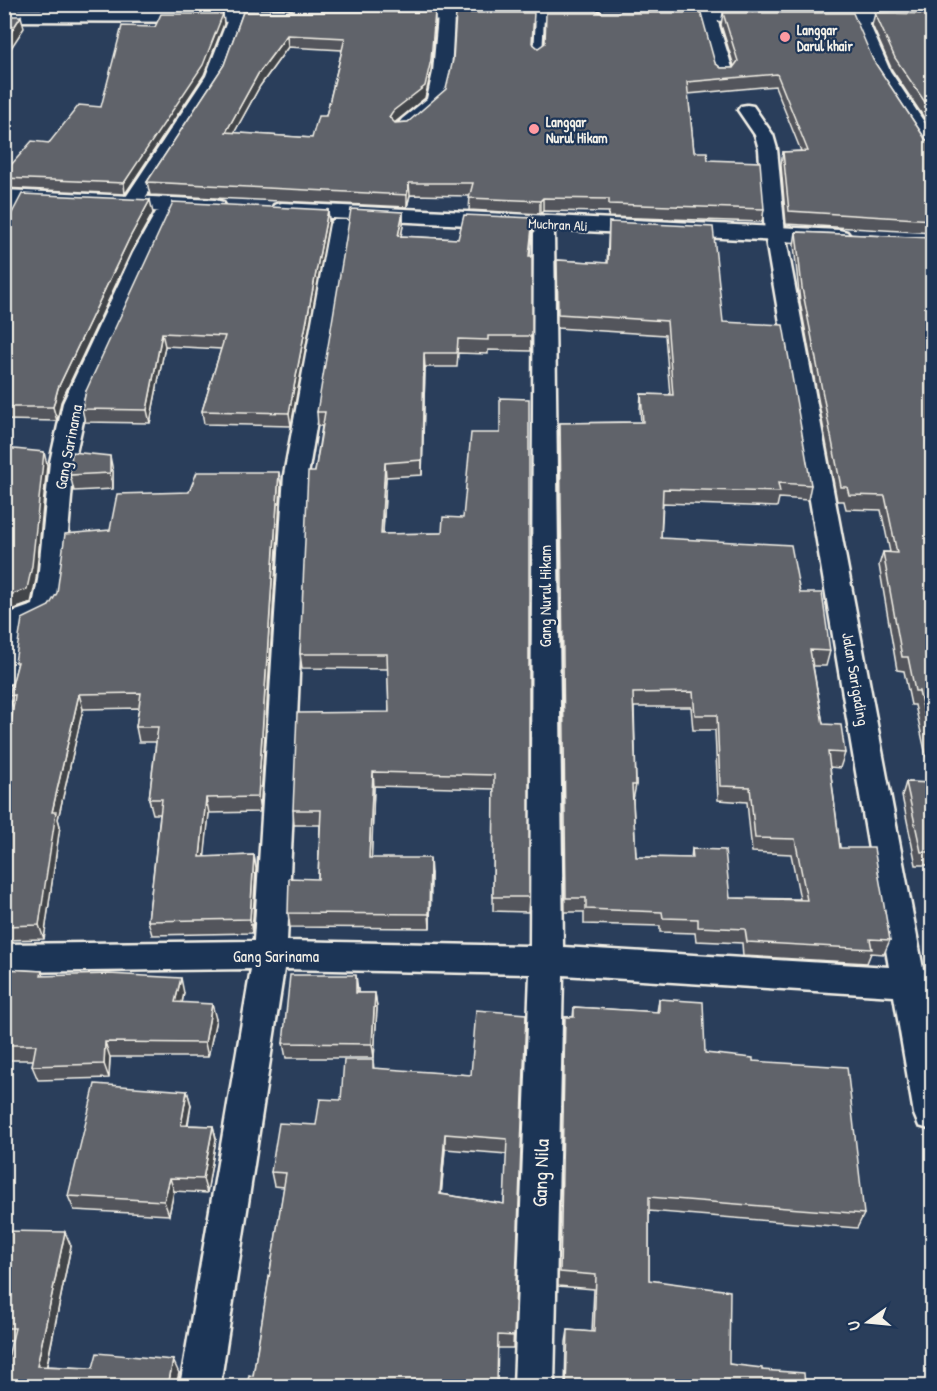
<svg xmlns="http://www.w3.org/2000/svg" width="937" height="1391" font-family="'Patrick Hand',sans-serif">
	<rect width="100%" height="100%" fill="#2a3e5b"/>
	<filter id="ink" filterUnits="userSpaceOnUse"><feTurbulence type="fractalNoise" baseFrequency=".0167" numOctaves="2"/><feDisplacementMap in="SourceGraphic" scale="12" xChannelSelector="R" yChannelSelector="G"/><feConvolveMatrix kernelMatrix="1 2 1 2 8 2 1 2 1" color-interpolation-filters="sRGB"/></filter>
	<g filter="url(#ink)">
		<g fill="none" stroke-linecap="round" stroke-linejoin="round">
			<!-- lane casing -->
			<g stroke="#f4f1e8" stroke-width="5">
				<polygon id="lane" points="540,13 544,16 542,55 538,58 534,55 536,16"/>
			</g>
			<!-- street casing -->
			<g stroke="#f4f1e8" stroke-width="5">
				<g id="street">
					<polygon points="237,11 245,16 224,76 139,207 125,207 122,203 206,76 229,16"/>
					<polygon points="446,11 454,16 451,72 444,101 414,127 402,127 399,123 402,119 427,99 433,72 438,16"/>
					<polygon points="708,11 716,16 734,74 731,78 719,78 716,74 700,16"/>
					<polygon points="858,11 866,16 890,71 932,134 932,152 925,151 872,71 850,16"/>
					<polygon points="747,105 753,106 773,135 777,149 785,234 923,969 932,970 932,998 928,998 932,1021 932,1130 919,1126 914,1114 894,996 563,975 554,1386 514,1386 530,974 284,969 220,1386 180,1386 251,969 4,972 4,944 254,941 284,475 330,224 333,220 347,220 350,224 308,475 287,941 530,946 534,233 537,229 551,229 554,233 563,947 889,967 765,234 759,149 755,135 738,110 741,106"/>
					<polygon points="14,203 21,205 24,209 11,229 4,231 4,208 7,205"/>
					<polygon points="163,210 170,212 173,216 153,253 87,403 74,462 64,580 59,607 52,619 33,626 24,632 18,675 14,682 4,685 4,619 13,612 33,605 38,580 50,462 63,403 133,253 156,212"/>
				</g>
			</g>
			<!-- secondary casing -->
			<g stroke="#f4f1e8" stroke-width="5">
				<g id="secondary">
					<polygon points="4,9 286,10 293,12 295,16 293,20 286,22 4,21"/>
					<polygon points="391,10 592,10 599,12 601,16 599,20 592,22 384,20 382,16 384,12"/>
					<polygon points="658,10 932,11 932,23 651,20 649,16 651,12"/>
					<polygon points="4,190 215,200 223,202 226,207 223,212 215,214 4,204"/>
					<polygon points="282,203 839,230 847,232 851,237 847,242 839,244 274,215 271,210 274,205"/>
				</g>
			</g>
			<!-- lane -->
			<use href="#lane" fill="#1d3557" fill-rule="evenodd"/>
			<!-- street -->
			<use href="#street" fill="#1d3557" fill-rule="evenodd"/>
			<!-- secondary -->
			<use href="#secondary" fill="#1d3557" fill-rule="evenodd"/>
		</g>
		<!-- wall -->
		<g fill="#53555b" stroke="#f4f1e8" stroke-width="1.5" fill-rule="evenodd">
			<polygon points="170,4 203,4 201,7 171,7"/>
			<polygon points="270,4 933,4 933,9 270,7"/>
			<path d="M243,12L435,24L431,72L425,98L395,123L408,122L532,43L538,48L715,63L721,68H733L734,66L721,25L723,13L873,60L926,140L933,141V233L786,224L781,165L783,152L801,151L775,86L688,94L694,152L708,160L764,209L762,222L608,217L609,212L543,211L540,214L469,210L470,196L410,195L407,207L150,195L147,182L224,65ZM288,47L342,50L326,116L312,138L234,133L260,86Z"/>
			<polygon points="875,13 933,14 933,131 892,70 872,25"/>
			<polygon points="223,14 224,24 204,75 125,194 4,188 4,173 101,107 155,27"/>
			<polygon points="328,210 329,222 291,426 204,424 202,411 221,349 165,346 150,423 85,422 82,409 86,391"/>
			<polygon points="403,212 403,226 401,236 458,239 533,218 530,256 531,351 488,350 488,354 458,353 457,367 425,367 422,475 386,477 383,534 442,533 529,897 528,912 493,911 494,789 374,786 371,858 431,873 430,928 290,927 288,913 318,879 320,825 294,825 293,810 389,712 388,669 302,668 300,654 315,472 322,426 318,426 317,412"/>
			<polygon points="153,213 131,252 61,402 57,421 6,420 4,447 4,219"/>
			<path d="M609,222L723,322L811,485L808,500L779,498L777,507L663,503L661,538L800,593L830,651L826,666H813L823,724L845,753L840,768L830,767L840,848L890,940L884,954L871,953L867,963L743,956L742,943L696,941L695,933L660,932V926L584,924V912H565L559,438L560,423L641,422L640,409L641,394L670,395L665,335L557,328V260L607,263ZM634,707H691L693,730H715L718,800L747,802L752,852L791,854L800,899L730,898L692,849L691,858L636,857L633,800L636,785Z"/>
			<polygon points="796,232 933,238 933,865 916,865 902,796 906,782 932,783 915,705 911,705 904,671 897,670 879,565 883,552 890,552 881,510 846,509 844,501 837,501 800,302 794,245"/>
			<polygon points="113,471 113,489 74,491 70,475"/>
			<polygon points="281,486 260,812 209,813 204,857 254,855 256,869 252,933 152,935 148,921 160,814 153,814 149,799 156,742 139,742 136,727 139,708 83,709 58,819 60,826 44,939 4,940 4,764 7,753 13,708 9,696 17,666 15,662 49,606 110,530 189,492"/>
			<polygon points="4,969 42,971 44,976 184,993 182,1003 216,1019 208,1057 110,1057 109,1078 38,1080 32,1066 33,1060 4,1060"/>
			<polygon points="358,990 358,993 375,993 377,1007 374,1058 286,1058 283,1043"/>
			<polygon points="659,999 705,1053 753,1061 864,1214 857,1228 649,1211 649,1280 729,1364 762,1370 805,1385 825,1386 565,1386 566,1342 568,1330 592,1332 594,1289 558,1286 564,1032 565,1017 573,1017 574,1007 657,1012"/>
			<path d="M526,1014L513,1348H498L253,1376L284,1187L274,1186L271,1172L316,1125L341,1100L373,1060L374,1069L471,1075ZM445,1149L507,1154L504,1204L441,1194Z"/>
			<polygon points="187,1091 191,1105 188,1125 213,1126 216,1139 207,1193 174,1191 169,1215 74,1210 68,1196"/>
			<polygon points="4,1231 71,1246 47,1366 179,1373 176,1386 4,1386 12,1341 4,1341"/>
		</g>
		<!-- shaded-wall -->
		<g fill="#43454a" stroke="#f4f1e8" stroke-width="1.5">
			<polygon points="435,12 435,24 431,72 425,98 393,124 389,117"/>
			<polygon points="223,14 224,24 204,75 125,194 124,183"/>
			<polygon points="21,16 24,28 4,59 4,43"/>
			<polygon points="287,35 288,47 260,86 228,144 226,132 258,74"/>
			<polygon points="409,183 410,195 407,207 407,195"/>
			<polygon points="543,198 543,211 540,214 540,201"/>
			<polygon points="150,200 153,213 131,252 61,402 57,421 53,407 58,388 129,239"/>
			<polygon points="328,210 329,222 291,426 289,413"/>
			<polygon points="403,212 403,226 398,250 398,236"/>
			<polygon points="162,333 165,346 150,423 147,410"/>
			<polygon points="424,353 425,367 422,475 422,460"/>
			<polygon points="4,415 6,420 4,447"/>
			<polygon points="44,452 47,465 36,580 31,603 12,610 4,616 4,598 7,596"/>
			<polygon points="110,456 113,471 113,489 110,473"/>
			<polygon points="385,463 386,477 382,549 381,534"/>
			<polygon points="279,472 281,486 260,812 258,797"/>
			<polygon points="79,694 83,709 58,819 60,826 44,939 39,925 52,812"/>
			<polygon points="373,772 374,786 371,873 369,858"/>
			<polygon points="206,798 209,813 203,872 200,857"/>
			<polygon points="254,855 256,869 252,933 250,919"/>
			<polygon points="430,858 431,873 430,928 429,914"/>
			<polygon points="356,975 358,990 357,1007 356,993"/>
			<polygon points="181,978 184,993 179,1017 175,1002"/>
			<polygon points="375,993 377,1007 374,1058 372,1044"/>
			<polygon points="212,1004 216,1019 208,1057 205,1043"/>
			<polygon points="105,1042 110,1057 109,1078 104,1064"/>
			<polygon points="187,1091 191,1105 185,1138 181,1125"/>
			<polygon points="213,1126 216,1139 207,1193 203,1179"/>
			<polygon points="445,1134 445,1149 440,1208 440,1194"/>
			<polygon points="170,1178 174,1191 169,1215 164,1201"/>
			<polygon points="65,1232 71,1246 44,1379 37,1366"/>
			<polygon points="173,1360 179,1373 176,1386 168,1386"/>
		</g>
		<!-- building -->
		<g fill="#60636a" stroke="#f4f1e8" stroke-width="1.5" fill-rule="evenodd">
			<path d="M243,12H435L431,60L425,86L393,111L389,117L395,123L408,122L446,89L453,60L456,13H534L532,43L538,48L545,43L546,13H701L715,63L721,68H733L738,61L723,13H853L873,60L926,140L933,141V220L789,211L783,152L808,151L777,74L687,82L694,152H707L708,160L760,162L764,209L609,204V199L543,198L540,201L469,198L473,183H409L407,195L147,182L224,65ZM287,35L345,38L326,116H318L312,138L226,132L258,74Z"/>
			<polygon points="875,13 933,14 933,114 895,58"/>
			<polygon points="161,14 223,14 203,65 124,183 4,178 4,173 32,141 49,143 79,105 101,107 122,26 155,27"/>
			<polygon points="4,16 21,16 4,43"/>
			<polygon points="22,194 150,200 129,239 58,388 53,407 4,407 4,219 10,217"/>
			<polygon points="173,202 328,210 289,413 202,411 225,336 162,333 147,410 82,409 86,391"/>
			<polygon points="351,209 403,212 398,236 458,239 464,215 533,218 529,256 532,256 532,336 488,336 488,340 458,339 457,353 424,353 422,460 385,463 381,534 442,533 443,517 463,518 471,433 500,433 500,398 529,399 529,897 493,897 494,775 373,772 369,858 430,858 429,914 288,913 289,878 318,879 321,810 293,810 297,713 389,712 387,654 300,654 308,472 315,472 325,412 317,412"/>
			<path d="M609,222L713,227L723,322L783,325L811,485L778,483L780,492L663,489L661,538L791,545L800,593H822L830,651L810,650L823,724L841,725L845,753L828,752L840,848H874L890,940L870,939L872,949L747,942L745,929L698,927V919L663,918L662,912L586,909V898H566L560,423L643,422L641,394L673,395L667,321L558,314L557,260L608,263ZM693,692L695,715H717L720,786L750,787L755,838L795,839L807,900L730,898L725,850L692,849L693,858L636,857L632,785H636L633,693Z"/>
			<polygon points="796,232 933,238 933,750 919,691 915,691 908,657 902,657 883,552 897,553 885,496 849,495 847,487 841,487 802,288"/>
			<polygon points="4,448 44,452 32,566 27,589 7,596 4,598"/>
			<polygon points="72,452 110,456 110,473 70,475"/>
			<polygon points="197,472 279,472 258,797 206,798 200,857 254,855 250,919 148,921 162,799 149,799 158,727 136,727 141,693 79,694 52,812 56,812 39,925 4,926 4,764 7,753 15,695 9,696 18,662 15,662 22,619 49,606 57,593 65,534 110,530 117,494 189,492"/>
			<polygon points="906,782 933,783 933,852 921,852"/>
			<polygon points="4,969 42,971 41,976 109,974 181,978 175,1002 212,1004 205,1043 105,1042 104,1064 32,1066 36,1045 4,1045"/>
			<polygon points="290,975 356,975 356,993 375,993 372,1044 283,1043"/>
			<polygon points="659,999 703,1002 705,1053 753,1058 753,1061 847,1067 864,1214 649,1197 649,1280 730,1291 729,1364 762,1368 762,1370 804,1373 805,1385 825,1386 566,1386 568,1330 594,1332 596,1275 560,1272 565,1017 574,1017 574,1007 659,1012"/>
			<path d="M476,1010L526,1014L514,1336L498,1335L497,1386H247L249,1375L253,1376L286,1173L271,1172L279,1123L316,1125L320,1099L341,1100L344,1060H373V1068L471,1075ZM445,1134L507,1139L504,1204L440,1194Z"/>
			<polygon points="95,1084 187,1091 181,1125 213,1126 203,1179 170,1178 164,1201 68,1196"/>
			<polygon points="4,1231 65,1232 37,1366 93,1368 97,1353 173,1360 168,1386 4,1386 4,1374 15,1328 4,1328"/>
		</g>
	</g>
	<!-- markers -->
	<g fill="#ff9aa2" stroke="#1d3557" stroke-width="2">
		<circle cx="785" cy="37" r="6"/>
		<circle cx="534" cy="129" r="6"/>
	</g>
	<g text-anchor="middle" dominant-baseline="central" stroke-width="4.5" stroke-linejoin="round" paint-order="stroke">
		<!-- far-poi labels -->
		<g font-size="14" font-weight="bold" fill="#f4f1e8" stroke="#1d3557" text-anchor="start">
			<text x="797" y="29">Langgar<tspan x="797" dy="16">Darul khair</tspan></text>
			<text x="546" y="121">Langgar<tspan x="546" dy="16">Nurul Hikam</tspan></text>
		</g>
		<!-- far-street labels -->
		<g font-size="14" fill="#f4f1e8" stroke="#1d3557">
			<text transform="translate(558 224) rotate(3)">Muchran Ali</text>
		</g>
		<!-- street labels -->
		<g font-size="16" fill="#f4f1e8" stroke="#1d3557">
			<text transform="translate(68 447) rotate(-79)">Gang Sarinama</text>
			<text transform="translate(545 596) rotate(-90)">Gang Nurul Hikam</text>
			<text transform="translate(856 679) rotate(80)">Jalan Sarigading</text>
			<text x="276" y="956">Gang Sarinama</text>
		</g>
		<!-- near-street labels -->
		<g font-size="20" fill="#f4f1e8" stroke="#1d3557">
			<text transform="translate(540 1173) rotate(-88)">Gang Nila</text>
		</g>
	</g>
	<!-- margin -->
	<rect width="937" height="1391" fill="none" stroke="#1d3557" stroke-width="24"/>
	<rect x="12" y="12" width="913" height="1367" fill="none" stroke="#f4f1e8" stroke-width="2" filter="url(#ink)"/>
	<!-- north arrow -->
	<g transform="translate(868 1322) rotate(255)" stroke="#1d3557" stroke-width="4.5" paint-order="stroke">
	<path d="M0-4.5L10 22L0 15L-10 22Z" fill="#f4f1e8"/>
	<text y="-9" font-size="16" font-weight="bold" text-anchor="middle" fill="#f4f1e8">U</text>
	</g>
</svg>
